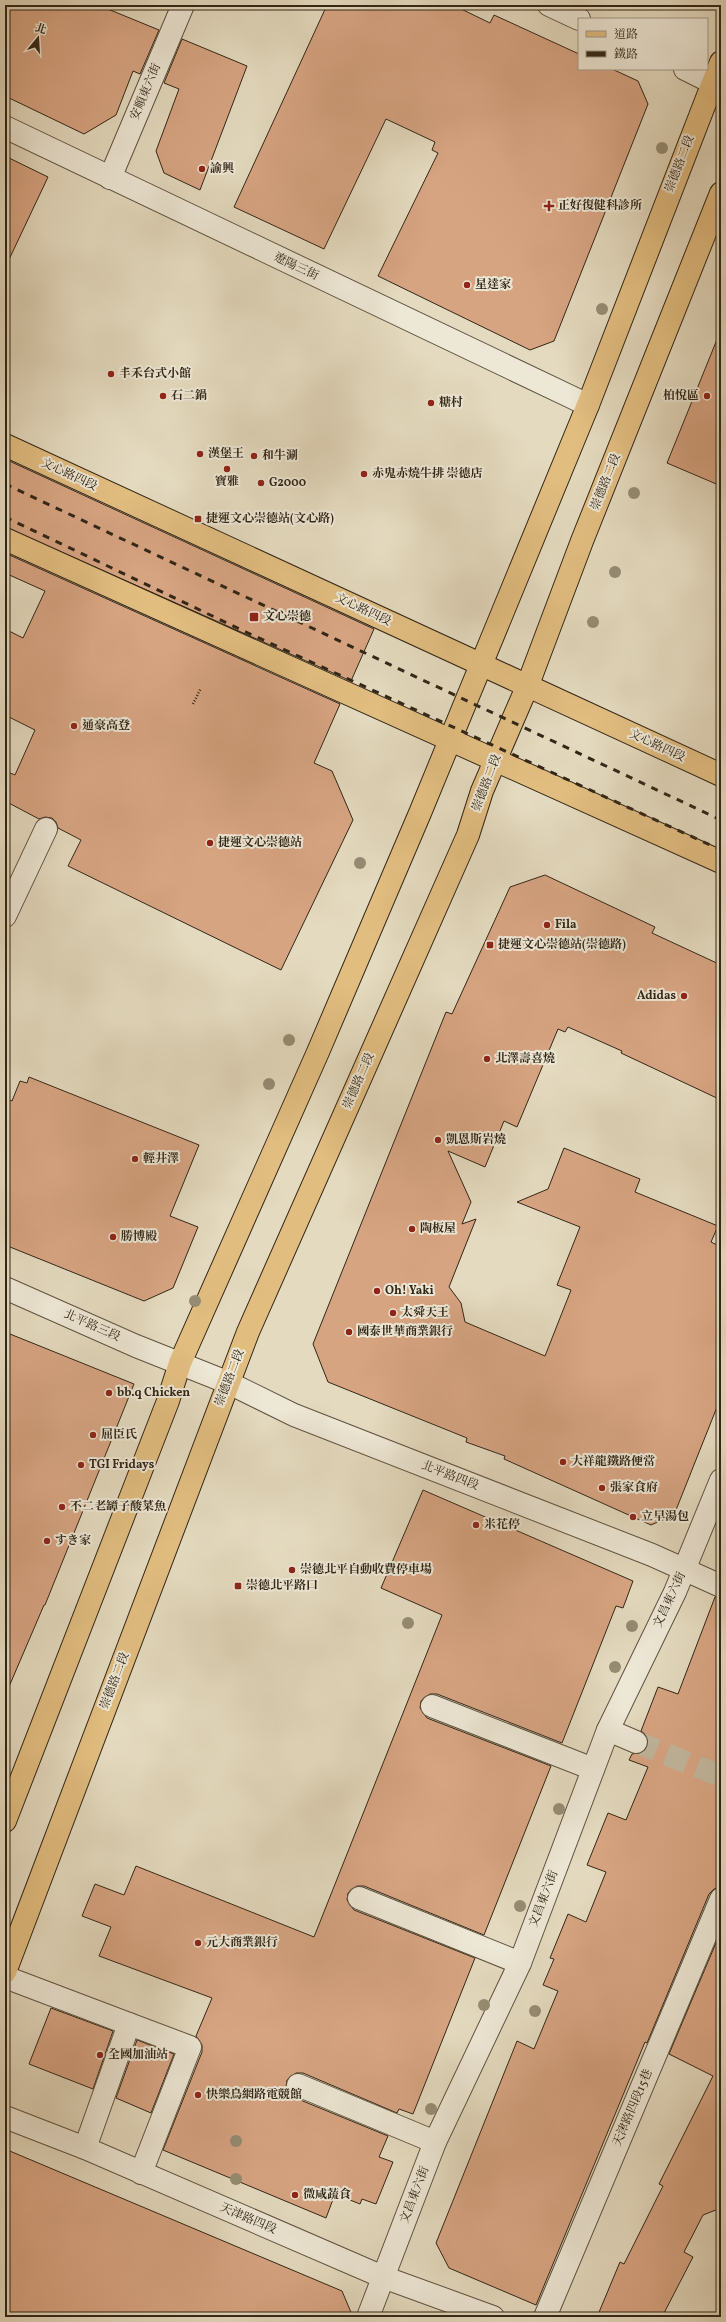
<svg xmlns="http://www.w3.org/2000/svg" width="726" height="2322" font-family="Vollkorn,'Noto Serif TC','Noto Serif JP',serif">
	<rect width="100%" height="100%" fill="#e4dabf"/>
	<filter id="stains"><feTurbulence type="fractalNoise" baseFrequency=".005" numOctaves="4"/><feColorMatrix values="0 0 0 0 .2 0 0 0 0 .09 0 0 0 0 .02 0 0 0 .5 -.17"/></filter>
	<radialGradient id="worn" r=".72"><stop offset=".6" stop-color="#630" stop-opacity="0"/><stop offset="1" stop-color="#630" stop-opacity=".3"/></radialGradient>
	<!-- building -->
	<g fill="#d7a482" stroke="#322617">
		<polygon points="5,5 98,5 159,30 140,74 133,71 116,115 84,134 5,96"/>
		<polygon points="327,5 453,5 490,23 494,15 579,54 579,69 612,69 638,81 648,104 554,341 530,350 378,276 438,153 432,150 435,142 386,119 324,249 234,207"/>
		<polygon points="182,39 247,66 200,190 164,173 156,151 179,89 164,83"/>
		<polygon points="5,156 48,177 5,268"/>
		<polygon points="720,332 721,332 721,486 667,463"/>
		<polygon points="5,459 374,629 351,681 5,527"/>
		<polygon points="5,553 340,704 314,763 332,771 353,820 281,970 68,866 81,840 58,828 56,822 52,818 45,817 39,819 5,801 5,771 15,775 35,730 5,715 5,629 23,638 45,591 5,573"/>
		<polygon points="545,875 655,927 652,933 721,965 721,1100 621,1053 622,1051 568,1027 565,1032 558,1029 517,1127 504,1121 485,1167 448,1151 471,1202 462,1224 476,1219 449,1287 461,1303 465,1322 545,1356 571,1290 557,1285 580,1227 517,1202 548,1189 564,1148 640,1179 635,1192 718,1226 711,1242 721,1247 721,1397 674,1515 651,1525 504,1459 505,1456 466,1442 467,1438 328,1382 313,1344 446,1012 452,1014 510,887"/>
		<polygon points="29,1077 199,1145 170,1216 198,1227 173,1288 144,1301 5,1245 5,1098 12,1101 20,1081 27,1083"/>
		<polygon points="5,1332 134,1384 45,1605 44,1605 5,1696"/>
		<polygon points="423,1490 633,1581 623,1608 616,1606 562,1743 437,1694 430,1694 421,1701 420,1708 427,1718 551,1766 484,1935 364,1886 357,1886 348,1893 347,1900 354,1910 475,1958 413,2114 399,2109 397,2113 303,2073 296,2073 287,2080 286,2087 293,2097 388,2136 379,2157 393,2162 376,2204 362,2199 360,2204 335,2194 326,2218 163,2150 202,2052 202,2045 196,2036 212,1998 99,1956 111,1927 82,1916 95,1884 124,1895 136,1866 314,1937 442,1615 381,1588"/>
		<polygon points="715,1597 721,1598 721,1887 714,1889 709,1894 647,2043 645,2042 536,2305 449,2268 436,2243 517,2041 534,2049 558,1991 543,1985 554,1959 550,1958 568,1914 586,1922 606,1872 587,1865 608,1813 626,1820 648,1767 629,1760 632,1754 643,1752 648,1747 646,1735 641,1731 658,1687 678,1694"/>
		<polygon points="721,1931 721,2208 703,2215 684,2252 693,2257 662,2317 597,2317 620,2262 624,2264 663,2186 659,2184 713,2076 669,2054"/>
		<polygon points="51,2008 113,2031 93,2089 29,2064"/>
		<polygon points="137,2040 174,2054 151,2113 116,2098"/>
		<polygon points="5,2149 342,2291 353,2317 5,2317"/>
	</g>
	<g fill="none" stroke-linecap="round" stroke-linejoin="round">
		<!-- minor-tunnel -->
		<polyline stroke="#c0b69d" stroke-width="22" stroke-dasharray="22 11" stroke-linecap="butt" points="636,1742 721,1776"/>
		<!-- minor casing -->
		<g stroke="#5e5341" stroke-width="24">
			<g id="minor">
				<polyline points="549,5 579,19"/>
				<polyline points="685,69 721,87"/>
				<polyline points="5,127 588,405"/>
				<polyline points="110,178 183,5"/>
				<polyline points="5,916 46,829"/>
				<polyline points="5,1288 136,1346 229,1383 294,1415 652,1555 721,1586"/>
				<polyline points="432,1706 593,1769"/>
				<polyline points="608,1730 636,1742"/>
				<polyline points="359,1898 520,1963"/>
				<polyline points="5,1977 129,2024 85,2148"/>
				<polyline points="129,2024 190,2047 141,2173"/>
				<polyline points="298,2085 435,2142"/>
				<polyline points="5,2117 85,2148 383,2277 493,2317"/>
				<polyline points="368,2317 435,2142 520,1963 608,1730 675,1592 721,1480"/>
				<polyline points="545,2317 721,1899"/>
			</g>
		</g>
		<!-- major casing -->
		<g stroke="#322617" stroke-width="24">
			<g id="major">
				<polyline points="5,445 721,775"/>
				<polyline points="5,539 721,862"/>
				<polyline points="5,1821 168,1401 180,1363 318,1052 420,813 588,405 721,62"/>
				<polyline points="5,1972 248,1332 468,835 482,791 527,687 582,541 721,193"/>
			</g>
		</g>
		<!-- path -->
		<polyline stroke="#322617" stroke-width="2.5" stroke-dasharray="1 2" stroke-linecap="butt" points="193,704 201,688"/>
		<!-- minor -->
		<use href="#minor" stroke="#ede7d5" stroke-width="22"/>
		<!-- major -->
		<use href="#major" stroke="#e2bd80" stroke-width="22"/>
		<!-- rail -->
		<g stroke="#322617" stroke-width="3" stroke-dasharray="7 7" stroke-linecap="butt">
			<polyline points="5,484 721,820"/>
			<polyline points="5,517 248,633 721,850"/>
		</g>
	</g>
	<!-- trees -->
	<g fill="#958c73">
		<circle cx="662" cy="148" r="6"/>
		<circle cx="602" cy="309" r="6"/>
		<circle cx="634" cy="493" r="6"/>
		<circle cx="615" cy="572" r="6"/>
		<circle cx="593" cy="622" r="6"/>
		<circle cx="360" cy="863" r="6"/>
		<circle cx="289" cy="1040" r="6"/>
		<circle cx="269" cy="1084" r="6"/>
		<circle cx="195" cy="1301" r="6"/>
		<circle cx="408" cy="1623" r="6"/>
		<circle cx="632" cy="1626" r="6"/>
		<circle cx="615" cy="1667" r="6"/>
		<circle cx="559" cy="1809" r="6"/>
		<circle cx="520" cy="1906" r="6"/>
		<circle cx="484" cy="2005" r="6"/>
		<circle cx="535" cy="2011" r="6"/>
		<circle cx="431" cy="2109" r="6"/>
		<circle cx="236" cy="2141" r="6"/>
		<circle cx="236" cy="2179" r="6"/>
	</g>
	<!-- markers -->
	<g fill="#8f2418" stroke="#ede7d5" stroke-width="1.5">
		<circle cx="202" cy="169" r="4"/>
		<path d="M547 200h4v4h4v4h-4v4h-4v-4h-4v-4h4z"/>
		<circle cx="467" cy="285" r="4"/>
		<circle cx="111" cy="374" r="4"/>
		<circle cx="163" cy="396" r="4"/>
		<circle cx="707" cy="396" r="4"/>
		<circle cx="431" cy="403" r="4"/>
		<circle cx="200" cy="454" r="4"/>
		<circle cx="254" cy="456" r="4"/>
		<circle cx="227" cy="469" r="4"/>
		<circle cx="364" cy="474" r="4"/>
		<circle cx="261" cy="483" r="4"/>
		<rect x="194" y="515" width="8" height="8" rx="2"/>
		<rect x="249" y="612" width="10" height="10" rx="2"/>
		<circle cx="74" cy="726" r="4"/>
		<circle cx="210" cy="843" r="4"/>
		<circle cx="547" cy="925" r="4"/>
		<rect x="486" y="941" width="8" height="8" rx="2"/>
		<circle cx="684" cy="996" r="4"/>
		<circle cx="487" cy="1059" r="4"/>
		<circle cx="438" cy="1140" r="4"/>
		<circle cx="135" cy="1159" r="4"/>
		<circle cx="412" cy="1229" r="4"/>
		<circle cx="113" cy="1237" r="4"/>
		<circle cx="377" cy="1291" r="4"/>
		<circle cx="393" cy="1313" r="4"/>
		<circle cx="349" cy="1332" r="4"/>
		<circle cx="109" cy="1393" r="4"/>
		<circle cx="93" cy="1435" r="4"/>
		<circle cx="563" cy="1462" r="4"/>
		<circle cx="81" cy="1465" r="4"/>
		<circle cx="602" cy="1488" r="4"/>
		<circle cx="62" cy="1507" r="4"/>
		<circle cx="633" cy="1517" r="4"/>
		<circle cx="476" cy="1525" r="4"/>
		<circle cx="47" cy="1541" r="4"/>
		<circle cx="292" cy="1570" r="4"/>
		<rect x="234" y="1582" width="8" height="8" rx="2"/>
		<circle cx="198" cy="1943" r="4"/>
		<circle cx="100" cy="2055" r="4"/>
		<circle cx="198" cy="2095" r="4"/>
		<circle cx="295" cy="2195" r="4"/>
	</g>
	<g text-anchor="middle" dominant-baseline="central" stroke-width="4" stroke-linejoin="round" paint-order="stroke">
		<!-- street labels -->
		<g font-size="12" fill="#322617" stroke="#ede7d5">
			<text transform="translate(146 92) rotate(-67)">安順東六街</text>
			<text transform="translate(680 164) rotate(-69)">崇德路二段</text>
			<text transform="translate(296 267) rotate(25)">遼陽三街</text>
			<text transform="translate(69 475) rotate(25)">文心路四段</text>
			<text transform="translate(606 482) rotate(-68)">崇德路二段</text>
			<text transform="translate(363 610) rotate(25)">文心路四段</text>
			<text transform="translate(657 746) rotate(25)">文心路四段</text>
			<text transform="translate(487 783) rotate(-69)">崇德路二段</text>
			<text transform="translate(359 1081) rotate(-66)">崇德路二段</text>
			<text transform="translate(92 1326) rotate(24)">北平路三段</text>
			<text transform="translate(230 1378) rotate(-69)">崇德路二段</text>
			<text transform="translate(450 1476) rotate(21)">北平路四段</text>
			<text transform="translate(670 1600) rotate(-65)">文昌東六街</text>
			<text transform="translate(115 1681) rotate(-69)">崇德路二段</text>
			<text transform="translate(544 1899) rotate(-69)">文昌東六街</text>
			<text transform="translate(633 2108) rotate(-67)">天津路四段15巷</text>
			<text transform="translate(415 2195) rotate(-69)">文昌東六街</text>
			<text transform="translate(248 2219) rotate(23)">天津路四段</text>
		</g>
		<!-- poi labels -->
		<g font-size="12" font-weight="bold" fill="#322617" stroke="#ede7d5" text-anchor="start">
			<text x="210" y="169">諭興</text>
			<text x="558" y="206">正好復健科診所</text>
			<text x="475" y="285">星達家</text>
			<text x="119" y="374">丰禾台式小館</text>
			<text x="171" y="396">石二鍋</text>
			<text x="699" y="396" text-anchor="end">柏悅區</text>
			<text x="439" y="403">糖村</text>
			<text x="208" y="454">漢堡王</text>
			<text x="262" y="456">和牛涮</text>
			<text x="372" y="474">赤鬼赤燒牛排 崇德店</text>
			<text x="227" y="482" text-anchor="middle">寶雅</text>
			<text x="269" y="483">G2000</text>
			<text x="206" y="519">捷運文心崇德站(文心路)</text>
			<text x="263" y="617">文心崇德</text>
			<text x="82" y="726">通豪高登</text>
			<text x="218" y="843">捷運文心崇德站</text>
			<text x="555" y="925">Fila</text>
			<text x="498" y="945">捷運文心崇德站(崇德路)</text>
			<text x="676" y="996" text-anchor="end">Adidas</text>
			<text x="495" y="1059">北澤壽喜燒</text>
			<text x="446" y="1140">凱恩斯岩燒</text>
			<text x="143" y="1159">輕井澤</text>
			<text x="420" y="1229">陶板屋</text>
			<text x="121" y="1237">勝博殿</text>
			<text x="385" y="1291">Oh! Yaki</text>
			<text x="401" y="1313">太舜天王</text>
			<text x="357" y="1332">國泰世華商業銀行</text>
			<text x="117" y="1393">bb.q Chicken</text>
			<text x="101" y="1435">屈臣氏</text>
			<text x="571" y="1462">大祥龍鐵路便當</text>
			<text x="89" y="1465">TGI Fridays</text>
			<text x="610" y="1488">張家食府</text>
			<text x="70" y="1507">不二老罈子酸菜魚</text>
			<text x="641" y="1517">立早湯包</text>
			<text x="484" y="1525">米花停</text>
			<text x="55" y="1541">すき家</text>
			<text x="300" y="1570">崇德北平自動收費停車場</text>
			<text x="246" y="1586">崇德北平路口</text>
			<text x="206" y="1943">元大商業銀行</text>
			<text x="108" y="2055">全國加油站</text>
			<text x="206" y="2095">快樂鳥網路電競館</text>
			<text x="303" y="2195">微咸蔬食</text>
		</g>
	</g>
	<!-- margin -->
	<rect width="726" height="2322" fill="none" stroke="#e4dabf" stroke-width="20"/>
	<rect x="6" y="6" width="714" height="2310" fill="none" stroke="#322617" stroke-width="2"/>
	<rect x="10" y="10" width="706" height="2302" fill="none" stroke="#322617"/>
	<!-- legend -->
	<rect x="578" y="18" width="130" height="52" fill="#ede7d5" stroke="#a29a89"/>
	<rect x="586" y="31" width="20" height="6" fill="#e2bd80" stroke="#a29a89"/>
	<text x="614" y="38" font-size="12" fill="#322617">道路</text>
	<rect x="586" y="51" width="20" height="6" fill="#322617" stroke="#a29a89"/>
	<text x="614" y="58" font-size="12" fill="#322617">鐵路</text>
	<!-- north arrow -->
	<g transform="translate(38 38) rotate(18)" stroke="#ede7d5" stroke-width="3" paint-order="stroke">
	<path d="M0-3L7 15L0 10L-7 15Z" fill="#322617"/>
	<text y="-6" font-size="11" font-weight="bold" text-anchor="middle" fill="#322617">北</text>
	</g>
	<rect width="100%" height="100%" filter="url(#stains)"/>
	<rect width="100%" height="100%" fill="url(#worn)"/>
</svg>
